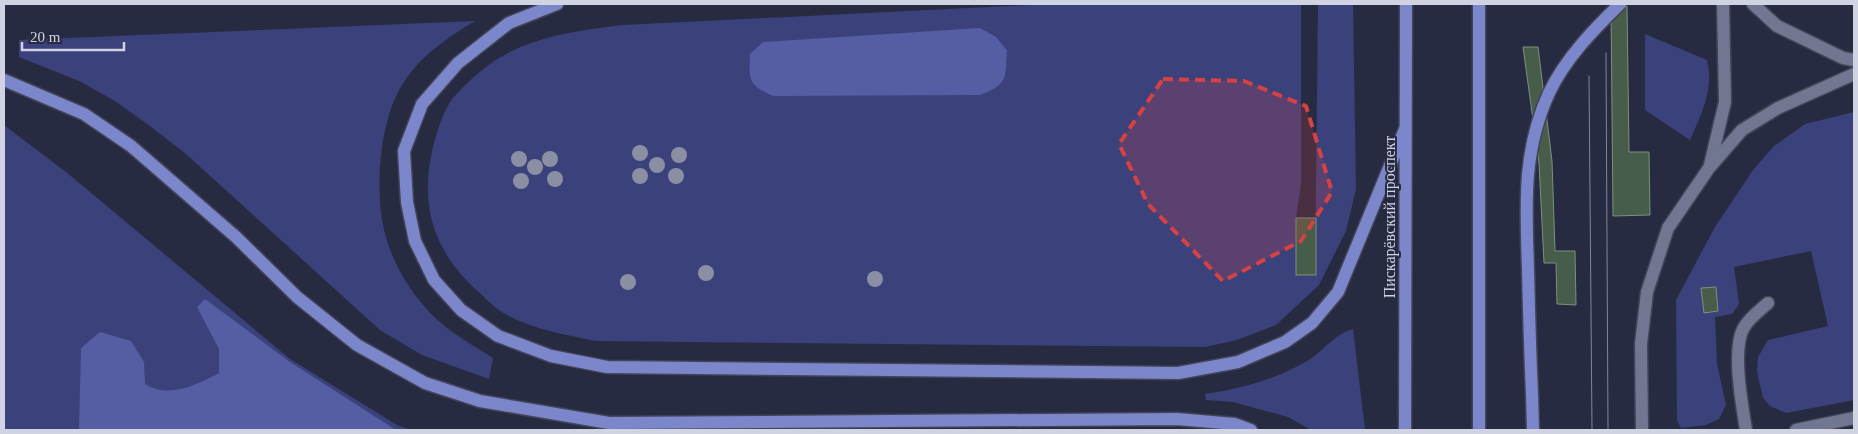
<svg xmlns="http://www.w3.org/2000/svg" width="1858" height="434" font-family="Georgia,serif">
	<rect width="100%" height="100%" fill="#272b42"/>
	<!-- green -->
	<g fill="#3b417b">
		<path d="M1050,4H1301V184L1296,218V274L1315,275L1318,4H1353L1356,189L1346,231L1319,285L1276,325L1237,340L1205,347L595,341C564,334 530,329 502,312C495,308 488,301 482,295C433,253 418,205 434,143C438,129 444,109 453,98C465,84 483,68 499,58C535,36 581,30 623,25Z"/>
		<path d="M475,21C449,37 424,53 406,79C380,114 375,184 383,225C389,255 404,283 424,306C442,328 469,343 493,358L489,379L422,355L380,330L186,154L150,126L115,101L79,81L19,57V40Z"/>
		<path d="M1645,34L1707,60C1714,89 1702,113 1690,140L1645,110Z"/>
		<polygon points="1854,112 1854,400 1786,413 1770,406 1763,398 1757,372 1758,357 1768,340 1828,326 1811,251 1734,267 1739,304 1732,314 1715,317 1717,364 1726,405 1719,419 1706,425 1681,428 1677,421 1676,300 1715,227 1753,170 1774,146 1805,124"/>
		<polygon points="4,125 66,172 290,359 397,425 411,430 4,430"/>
		<path d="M1353,329L1365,430H1311L1288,417L1233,402L1206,400L1205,394C1241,389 1277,379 1309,360C1324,350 1335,334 1353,329Z"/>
	</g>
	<!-- forest -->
	<g fill="#555ea2">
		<path d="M980,28L996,37L1007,50C1005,78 1009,84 980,95L773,96C748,85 749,80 750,54L763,42Z"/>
		<path d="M205,299L290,362L396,430H79L81,348L100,332L131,341L144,362L145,384C169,399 196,385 219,373V349L197,307Z"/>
	</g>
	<!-- building -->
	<g fill="#475d49" stroke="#7a927c">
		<polygon points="1611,6 1627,6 1629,152 1649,152 1650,215 1613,216"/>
		<polygon points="1523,47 1538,47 1552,161 1555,251 1575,251 1576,305 1557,304 1556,263 1544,263 1539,163"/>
		<rect x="1296" y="218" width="20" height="57"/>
		<polygon points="1716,287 1718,311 1704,313 1701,288"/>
	</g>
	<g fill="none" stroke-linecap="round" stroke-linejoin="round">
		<!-- service casing -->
		<g stroke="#424558" stroke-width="15">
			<g id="service">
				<path d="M1746,430C1742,405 1732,351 1743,329C1748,319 1760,310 1768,303"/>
				<polyline points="1796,430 1854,418"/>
			</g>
		</g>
		<!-- minor casing -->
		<g stroke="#424558" stroke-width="15">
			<g id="minor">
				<polyline points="1753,4 1777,26 1843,58 1854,60"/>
				<polyline points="1710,165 1725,102 1723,4"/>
				<polyline points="1642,430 1641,344 1647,292 1668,228 1709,168 1742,130 1778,108 1854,74"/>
			</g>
		</g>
		<!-- primary casing -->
		<g stroke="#424558" stroke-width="15">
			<g id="primary">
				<polyline points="557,4 509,23 458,63 422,104 404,151 407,202 415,241 434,280 461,310 498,336 551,356 607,367 1178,373 1238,362 1285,342 1312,323 1338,292 1405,129"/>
				<polyline points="4,80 84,114 131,146 236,237 297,297 357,345 425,383 480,401 609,423 1177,419 1235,424 1251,430"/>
				<polyline points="1532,394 1533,430"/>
				<polyline points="1405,430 1406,4"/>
				<polyline points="1479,430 1479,4"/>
			</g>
		</g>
		<!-- service -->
		<use href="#service" stroke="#717691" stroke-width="12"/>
		<!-- minor -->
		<use href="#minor" stroke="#717691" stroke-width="12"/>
		<!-- primary -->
		<use href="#primary" stroke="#7c86ca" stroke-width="12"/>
		<!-- tram -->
		<g stroke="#828698" stroke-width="1">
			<polyline points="1606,53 1608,430"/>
			<polyline points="1589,76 1592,430"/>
		</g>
		<!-- primary-bridge casing -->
		<g stroke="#424558" stroke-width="15" stroke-linecap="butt">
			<path id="primary-bridge" d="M1532,394C1530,352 1529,311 1528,269C1526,206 1522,152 1549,93C1565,59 1593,30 1620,4"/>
		</g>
		<!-- primary-bridge -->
		<use href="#primary-bridge" stroke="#7c86ca" stroke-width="12"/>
	</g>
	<!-- trees -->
	<g fill="#8b8fa4">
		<circle cx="640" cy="153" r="8"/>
		<circle cx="679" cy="155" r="8"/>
		<circle cx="519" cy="159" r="8"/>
		<circle cx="550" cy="159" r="8"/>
		<circle cx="657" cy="165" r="8"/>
		<circle cx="535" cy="167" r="8"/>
		<circle cx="640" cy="176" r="8"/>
		<circle cx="676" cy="176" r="8"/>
		<circle cx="555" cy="179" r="8"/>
		<circle cx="521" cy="181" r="8"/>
		<circle cx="706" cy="273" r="8"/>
		<circle cx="875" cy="279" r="8"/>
		<circle cx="628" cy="282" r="8"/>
	</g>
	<!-- marked area -->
	<path fill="#d54244" fill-opacity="0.2" stroke="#d54244" stroke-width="4" stroke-dasharray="10 6" stroke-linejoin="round" d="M1163,79L1244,81L1306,106L1332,192L1301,241L1223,281L1148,204L1119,144Z"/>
	<g text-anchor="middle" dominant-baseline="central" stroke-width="4" stroke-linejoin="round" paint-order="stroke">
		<!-- street labels -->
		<g font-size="16" fill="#d0d3e2" stroke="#272b42">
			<text transform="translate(1389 217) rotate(-90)">Пискарёвский проспект</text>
		</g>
	</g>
	<!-- border -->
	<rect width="1858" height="434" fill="none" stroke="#d0d3e2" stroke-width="10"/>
	<!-- scale -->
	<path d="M22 42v8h102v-8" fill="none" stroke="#d0d3e2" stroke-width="2.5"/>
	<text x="30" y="42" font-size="15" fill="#d0d3e2" stroke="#272b42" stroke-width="4" paint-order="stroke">20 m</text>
</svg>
